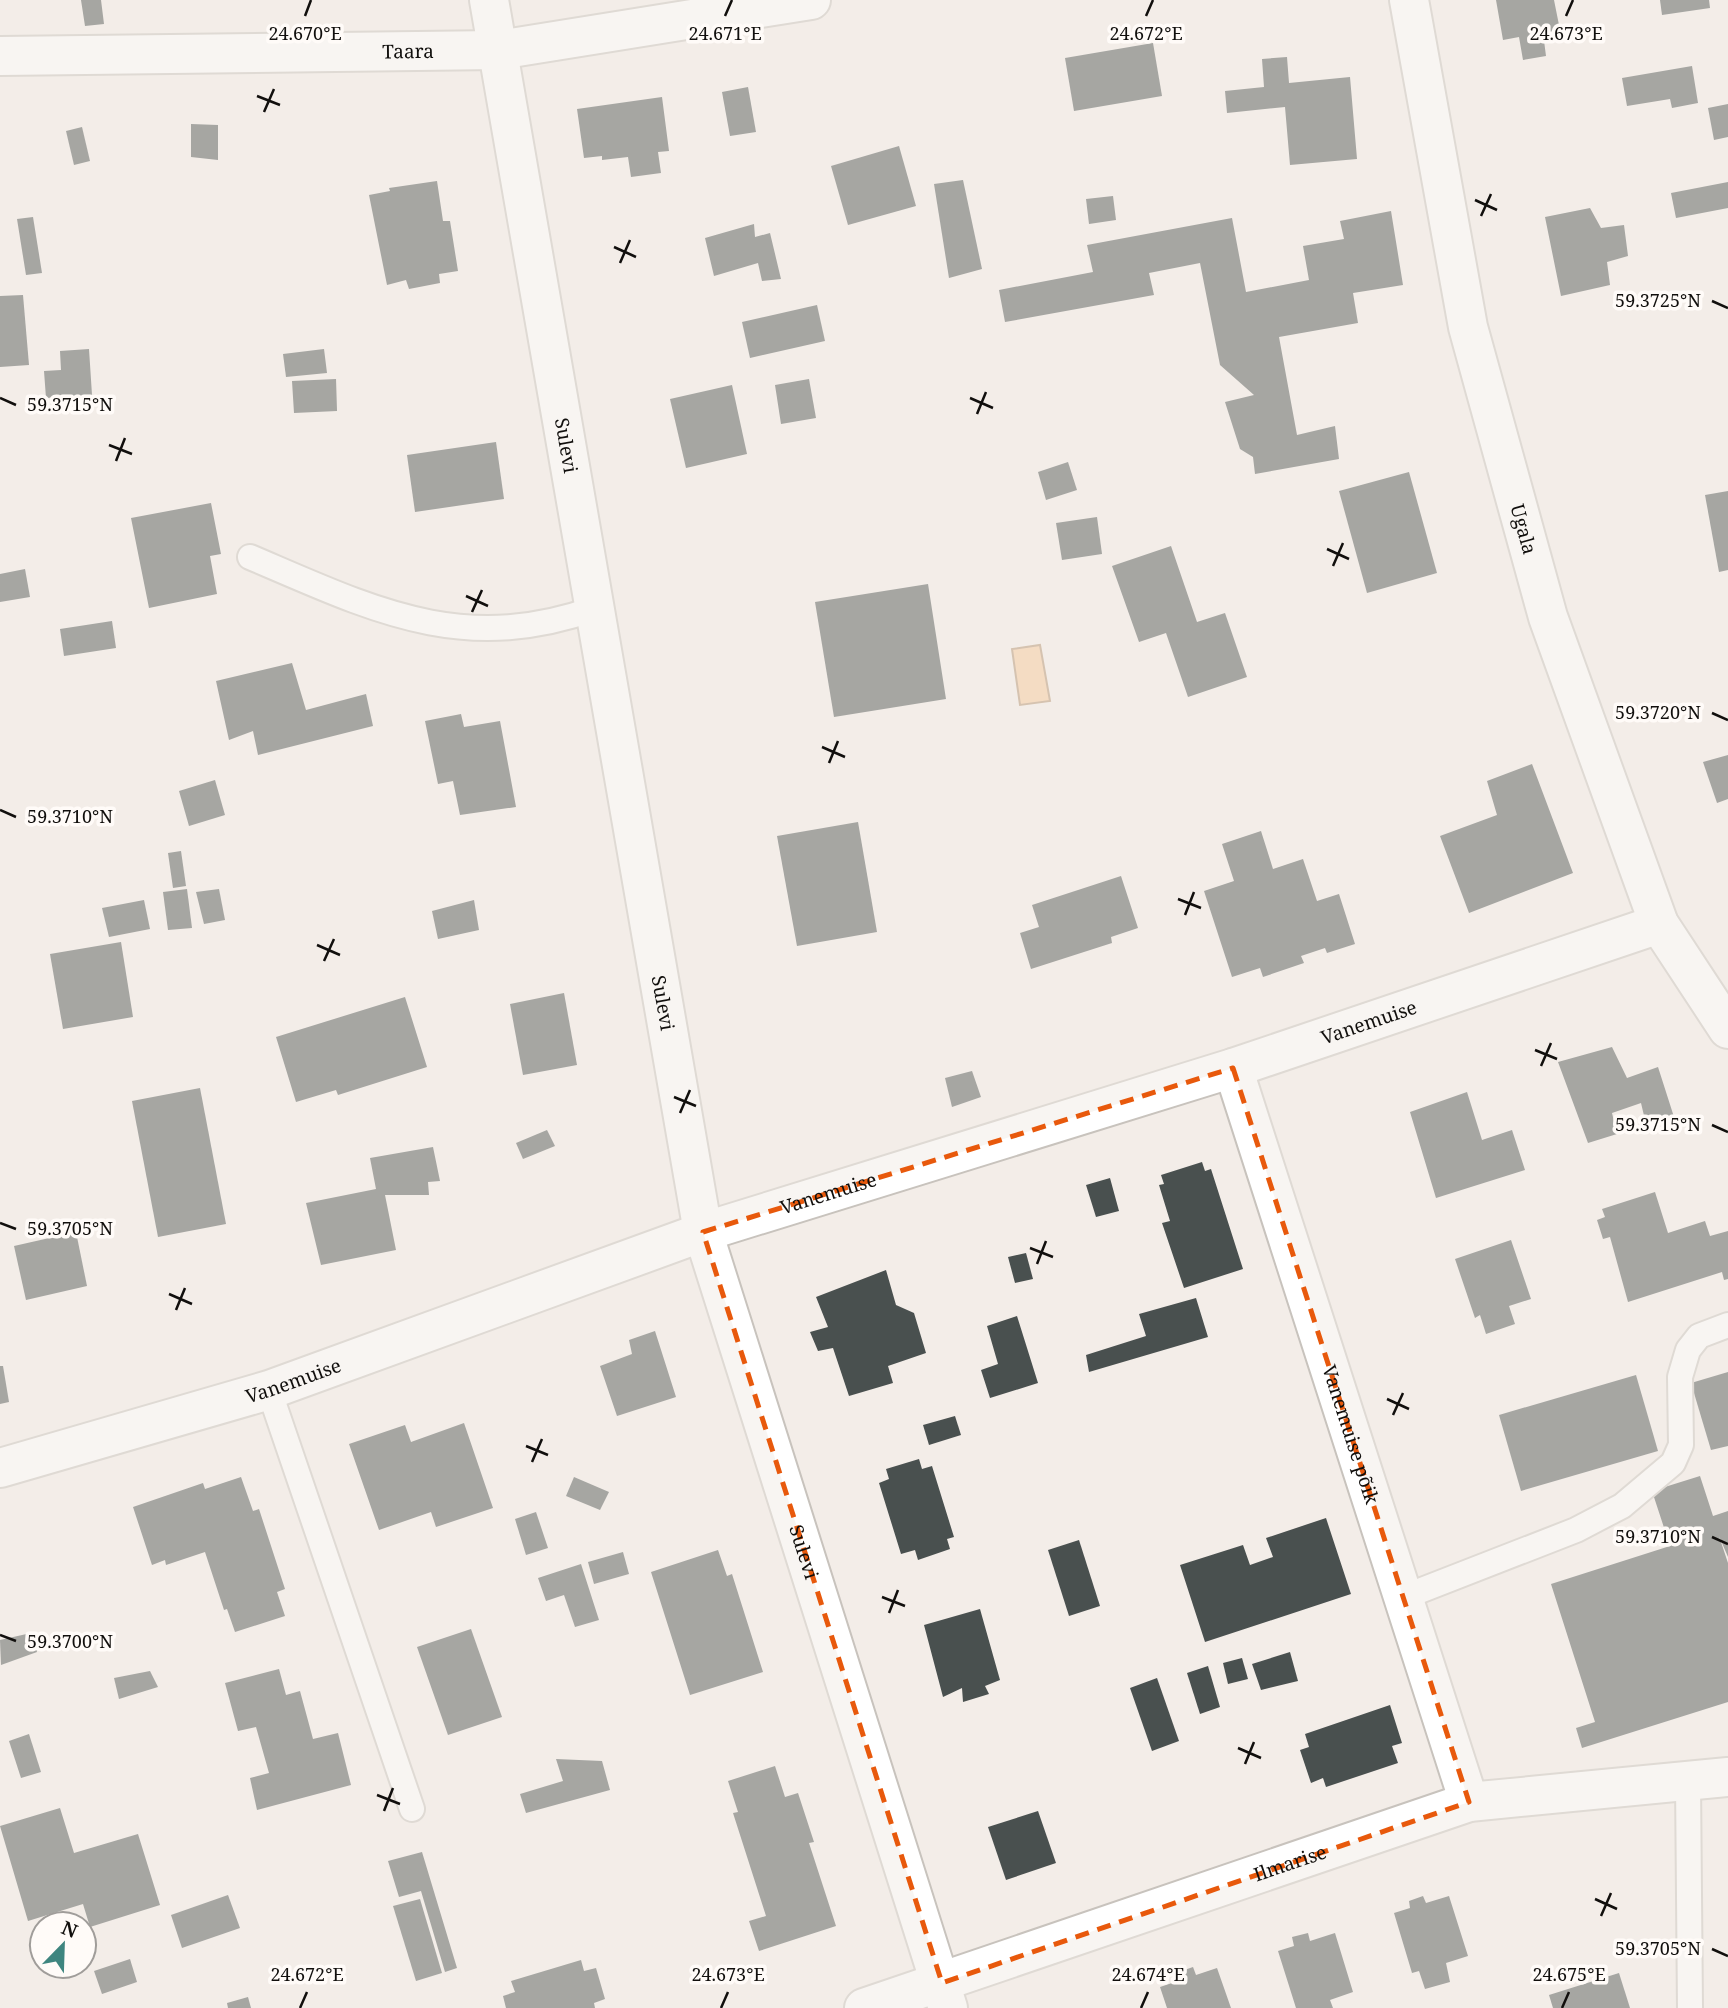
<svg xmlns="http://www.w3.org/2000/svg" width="1728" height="2008" font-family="'Noto Serif',serif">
	<rect width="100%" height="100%" fill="#f3ede8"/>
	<!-- water -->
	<polygon fill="#f7c798" stroke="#b2906e" stroke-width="2" points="1040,645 1050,701 1020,705 1012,649"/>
	<!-- building -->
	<g fill="#49504f">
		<polygon points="81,0 101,0 104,24 85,26"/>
		<polygon points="1496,0 1554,0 1560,30 1543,33 1546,56 1523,60 1519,37 1503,40"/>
		<polygon points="1660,0 1709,0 1710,8 1662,15"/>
		<polygon points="1153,43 1162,96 1074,111 1065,58"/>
		<polygon points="1287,57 1289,83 1350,77 1357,159 1290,165 1285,107 1227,113 1225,91 1264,87 1262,59"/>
		<polygon points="1692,66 1698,103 1672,108 1670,99 1627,106 1622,78"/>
		<polygon points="748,87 756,132 730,136 722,92"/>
		<polygon points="662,97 669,151 658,152 661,173 631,177 628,157 602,160 602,156 584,158 577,109"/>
		<polygon points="1728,104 1728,137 1714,140 1708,108"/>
		<polygon points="191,124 218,125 218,160 191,157"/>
		<polygon points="82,127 90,161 74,165 66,131"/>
		<polygon points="899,146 916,206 848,225 831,166"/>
		<polygon points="963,180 982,269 949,278 934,184"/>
		<polygon points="437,181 443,221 450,221 458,271 439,274 440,283 409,289 406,280 387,285 369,195 390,191 389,188"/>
		<polygon points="1728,182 1728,208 1676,218 1671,193"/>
		<polygon points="1113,196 1116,220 1089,224 1086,199"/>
		<polygon points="1590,208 1601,228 1624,225 1628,256 1607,262 1610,285 1561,296 1545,217"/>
		<polygon points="1391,211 1403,285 1353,293 1358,323 1279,337 1297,435 1335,426 1339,459 1255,474 1253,457 1240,449 1225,402 1254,395 1220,365 1200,263 1149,273 1154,295 1005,322 999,290 1093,272 1087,245 1232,218 1246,292 1309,280 1303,246 1344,239 1340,221"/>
		<polygon points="33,217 42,273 26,275 17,219"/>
		<polygon points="754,224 755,237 770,233 781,279 762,281 758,263 714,276 705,238"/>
		<polygon points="23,295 29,365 0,367 0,296"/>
		<polygon points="817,305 825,341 750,358 742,322"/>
		<polygon points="89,349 92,395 46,398 44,371 61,370 60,351"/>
		<polygon points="324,349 327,373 286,377 283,354"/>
		<polygon points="336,379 337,411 294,413 292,381"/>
		<polygon points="809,379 816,418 781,424 775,385"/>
		<polygon points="732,385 747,454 686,468 670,399"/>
		<polygon points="496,442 504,499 415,512 407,455"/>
		<polygon points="1068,462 1077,490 1046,500 1038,472"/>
		<polygon points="1409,472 1437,573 1367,593 1339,491"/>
		<polygon points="1728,491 1728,570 1719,572 1705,495"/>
		<polygon points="211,503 221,554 210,556 217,594 149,608 131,518"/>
		<polygon points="1097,517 1102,554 1062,560 1056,523"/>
		<polygon points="1171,546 1197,622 1225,613 1247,677 1188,697 1166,633 1139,642 1112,566"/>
		<polygon points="25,569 30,597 0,602 0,574"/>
		<polygon points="928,584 946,699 834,717 815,602"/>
		<polygon points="112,621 116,648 64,656 60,629"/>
		<polygon points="292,663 306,710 366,694 373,726 258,755 253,731 229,740 216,681"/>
		<polygon points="461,714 464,727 500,721 516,807 460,815 453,781 438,784 425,721"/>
		<polygon points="1728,755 1728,799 1717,803 1703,762"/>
		<polygon points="1532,764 1573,873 1469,913 1440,836 1497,815 1487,781"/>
		<polygon points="215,780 225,815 189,826 179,791"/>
		<polygon points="858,822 877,932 797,946 777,836"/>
		<polygon points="1261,831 1273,869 1303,859 1317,901 1339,894 1355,944 1327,953 1325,948 1301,956 1304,963 1263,977 1260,968 1232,977 1204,891 1234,881 1222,844"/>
		<polygon points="181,851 186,886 173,888 168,853"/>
		<polygon points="1121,876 1138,928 1111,937 1112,943 1031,969 1020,933 1039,927 1032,905"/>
		<polygon points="187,889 192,928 168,930 163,892"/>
		<polygon points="219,889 225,920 204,924 196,892"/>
		<polygon points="144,900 150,929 109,937 102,908"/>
		<polygon points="474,900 479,930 438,939 432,911"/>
		<polygon points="121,942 133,1017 63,1029 50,954"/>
		<polygon points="564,993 577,1065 523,1075 510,1004"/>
		<polygon points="405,997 427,1067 338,1095 336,1090 296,1102 276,1037"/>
		<polygon points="1612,1047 1627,1078 1658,1067 1674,1117 1646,1124 1641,1103 1612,1113 1617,1134 1588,1143 1558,1062"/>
		<polygon points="972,1071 981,1097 952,1107 945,1078"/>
		<polygon points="200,1088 226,1224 158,1237 132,1101"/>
		<polygon points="1467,1092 1482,1140 1512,1130 1525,1170 1436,1198 1410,1112"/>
		<polygon points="547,1130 555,1146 523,1159 516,1143"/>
		<polygon points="433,1147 440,1181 428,1182 429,1195 385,1195 396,1250 321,1265 306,1203 376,1189 370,1158"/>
		<polygon points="1202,1162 1205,1171 1211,1169 1243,1269 1184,1288 1162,1223 1170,1221 1159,1185 1164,1184 1161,1175"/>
		<polygon points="1110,1178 1119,1211 1096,1217 1086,1185"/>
		<polygon points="1655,1192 1668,1233 1705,1221 1710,1236 1728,1231 1728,1279 1724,1280 1722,1272 1628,1302 1610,1237 1603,1239 1597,1220 1605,1217 1602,1209"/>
		<polygon points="76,1232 87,1286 26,1300 14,1246"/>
		<polygon points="1511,1240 1531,1299 1509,1306 1515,1324 1486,1334 1480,1315 1475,1318 1455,1259"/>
		<polygon points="1026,1253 1033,1279 1015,1283 1008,1257"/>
		<polygon points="886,1270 896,1305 914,1313 926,1353 888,1366 893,1383 849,1396 833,1348 818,1351 810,1332 828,1327 816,1297"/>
		<polygon points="1196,1298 1208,1337 1089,1372 1086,1355 1146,1336 1139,1314"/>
		<polygon points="1017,1316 1038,1383 990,1398 981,1370 998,1364 987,1326"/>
		<polygon points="655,1331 676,1397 617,1416 600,1366 632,1354 629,1340"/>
		<polygon points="0,1366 3,1366 9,1402 0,1404"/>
		<polygon points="1728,1372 1728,1446 1711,1450 1691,1383"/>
		<polygon points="1636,1375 1658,1451 1521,1491 1499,1415"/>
		<polygon points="955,1416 961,1435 929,1445 923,1425"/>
		<polygon points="464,1423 493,1508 436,1527 431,1512 379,1530 349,1444 405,1425 411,1442"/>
		<polygon points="919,1459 922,1469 932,1466 954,1537 947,1539 950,1549 918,1560 915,1550 901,1554 879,1483 889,1479 886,1469"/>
		<polygon points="1700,1476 1713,1516 1728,1511 1728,1557 1719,1536 1728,1563 1728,1702 1582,1748 1576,1728 1595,1722 1551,1584 1670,1546 1652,1491"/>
		<polygon points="241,1477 253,1511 259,1509 285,1589 277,1592 285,1616 235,1632 227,1609 224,1610 205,1552 166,1565 165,1560 152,1565 133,1507 203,1483 205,1489"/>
		<polygon points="574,1477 609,1492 600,1510 566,1496"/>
		<polygon points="536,1512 548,1548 526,1555 515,1519"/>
		<polygon points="1326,1518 1351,1594 1205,1642 1180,1565 1243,1545 1250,1565 1273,1557 1266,1538"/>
		<polygon points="1079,1540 1100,1606 1069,1616 1048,1550"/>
		<polygon points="718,1550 727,1576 732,1574 763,1672 690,1695 651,1572"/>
		<polygon points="623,1552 629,1574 594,1584 588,1562"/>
		<polygon points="581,1564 599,1620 575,1627 564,1595 546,1601 538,1578"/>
		<polygon points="980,1609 1000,1680 985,1686 989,1694 963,1702 962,1688 943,1697 924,1625"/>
		<polygon points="471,1629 502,1717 448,1735 417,1647"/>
		<polygon points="31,1633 37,1652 1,1665 0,1640"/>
		<polygon points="1290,1652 1298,1681 1261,1690 1252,1664"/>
		<polygon points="1242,1658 1248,1679 1228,1684 1223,1663"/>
		<polygon points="1208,1666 1220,1707 1200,1714 1187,1673"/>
		<polygon points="279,1669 286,1695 300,1691 313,1739 338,1733 351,1785 257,1810 250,1778 269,1773 256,1727 238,1731 225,1683"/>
		<polygon points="150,1671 158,1687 119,1699 114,1678"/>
		<polygon points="1157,1678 1179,1741 1152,1751 1130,1688"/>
		<polygon points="1390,1705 1402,1743 1392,1746 1398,1763 1326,1787 1323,1778 1311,1783 1300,1750 1309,1747 1305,1734"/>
		<polygon points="29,1734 41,1772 21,1778 9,1741"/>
		<polygon points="556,1759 602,1761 610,1790 526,1813 520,1794 563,1781"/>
		<polygon points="775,1766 785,1797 798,1793 814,1842 809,1843 836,1926 759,1951 749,1921 766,1916 733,1813 738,1812 728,1781"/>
		<polygon points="60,1808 74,1853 138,1834 160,1905 90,1927 83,1904 28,1921 0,1826"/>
		<polygon points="1038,1811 1056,1863 1006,1880 988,1827"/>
		<polygon points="422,1852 457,1968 445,1972 421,1891 399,1897 388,1861"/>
		<polygon points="228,1895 240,1928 182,1948 171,1915"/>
		<polygon points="1423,1896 1426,1903 1449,1896 1468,1956 1446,1963 1450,1982 1425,1989 1419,1971 1412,1973 1394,1913 1410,1908 1409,1901"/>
		<polygon points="420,1899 442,1973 416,1981 393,1906"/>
		<polygon points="1308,1933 1310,1941 1335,1933 1353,1992 1330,2000 1333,2008 1296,2008 1278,1951 1294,1946 1292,1937"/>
		<polygon points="130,1959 137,1982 102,1994 94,1971"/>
		<polygon points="581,1960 584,1971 596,1968 605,1999 594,2003 595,2008 506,2008 503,1996 515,1992 511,1981"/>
		<polygon points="1193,1967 1196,1975 1217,1968 1231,2008 1167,2008 1160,1987 1178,1981 1176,1973"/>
		<polygon points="1619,1973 1630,2008 1553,2008 1549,1995"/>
		<polygon points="248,1997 251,2008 228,2008 227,2003"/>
	</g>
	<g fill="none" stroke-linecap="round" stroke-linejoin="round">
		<!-- service casing -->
		<g stroke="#c8c3bd" stroke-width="28">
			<g id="service">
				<path d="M250,557C372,609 462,656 596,608"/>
				<polyline points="269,1390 412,1809"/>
				<polyline points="1404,1597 1576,1530 1622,1506 1673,1463 1681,1445 1680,1377 1688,1350 1699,1336 1728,1325"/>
				<polyline points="1688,1781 1690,2008"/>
			</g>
		</g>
		<!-- minor casing -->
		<g stroke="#c8c3bd" stroke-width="42">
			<g id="minor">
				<path id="s1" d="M489,0L703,1232L948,2008"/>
				<path id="s2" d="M1409,0L1468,327L1548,617L1659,924L1728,1029"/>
				<path id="s3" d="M0,56L498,50L811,0"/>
				<path id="s4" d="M1233,1068L1469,1802"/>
				<path id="s5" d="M0,1468L269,1390L703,1232L1233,1068L1659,924"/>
				<path id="s6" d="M864,2008L1469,1802L1728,1777"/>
			</g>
		</g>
		<!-- service -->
		<use href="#service" stroke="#fff" stroke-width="24"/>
		<!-- minor -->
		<use href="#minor" stroke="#fff" stroke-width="38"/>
	</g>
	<!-- marked area -->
	<path d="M0 0H1728V2008H0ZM1233,1068L1469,1802L942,1983L703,1232Z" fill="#f3ede8" fill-opacity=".55" fill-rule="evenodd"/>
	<path fill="none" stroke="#e8590c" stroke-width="5" stroke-dasharray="14 9" stroke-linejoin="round" d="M1233,1068L1469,1802L942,1983L703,1232Z"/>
	<!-- ticks -->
	<path fill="none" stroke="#110f0d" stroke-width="2.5" d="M305,16L311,0M725,16L732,0M1146,16L1153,0M1566,16L1573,0M257,96L280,105M264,112L274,89M1475,200L1497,210M1481,216L1491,194M614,247L636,257M620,263L630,240M1712,301L1728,308M0,398L16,405M970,398L993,408M977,414L986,392M109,445L132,454M116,461L125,438M1327,549L1349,559M1333,566L1343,543M466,596L488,606M472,612L482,590M1712,713L1728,720M822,747L845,757M829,763L838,741M0,810L16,817M1178,899L1201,908M1185,915L1194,892M317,945L340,955M324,961L334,939M1535,1050L1557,1059M1541,1066L1551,1043M674,1097L696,1106M680,1113L690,1090M1712,1125L1728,1132M0,1223L16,1229M1030,1248L1053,1257M1037,1264L1046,1241M169,1294L192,1304M176,1310L185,1288M1387,1399L1409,1409M1393,1415L1403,1393M526,1446L548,1455M532,1462L542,1439M1712,1537L1728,1544M882,1597L905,1606M889,1613L898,1590M0,1635L16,1641M1238,1748L1261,1758M1245,1764L1254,1742M377,1795L400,1804M384,1811L393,1788M1595,1899L1617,1909M1601,1916L1611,1893M1712,1949L1728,1956M300,2008L307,1992M721,2008L728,1992M1141,2008L1148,1992M1562,2008L1569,1992"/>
	<g text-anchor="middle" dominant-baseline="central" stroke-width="7" stroke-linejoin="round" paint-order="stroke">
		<!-- street labels -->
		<g font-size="19" fill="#110f0d" stroke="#fffbf8">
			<text stroke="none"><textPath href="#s3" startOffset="408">Taara</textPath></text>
			<text stroke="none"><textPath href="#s1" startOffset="452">Sulevi</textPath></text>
			<text stroke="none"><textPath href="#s2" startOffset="542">Ugala</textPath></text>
			<text stroke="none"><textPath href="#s1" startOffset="1018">Sulevi</textPath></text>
			<text stroke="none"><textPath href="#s5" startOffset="1440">Vanemuise</textPath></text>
			<text stroke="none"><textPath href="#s5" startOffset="873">Vanemuise</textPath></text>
			<text stroke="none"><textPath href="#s5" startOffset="306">Vanemuise</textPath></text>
			<text stroke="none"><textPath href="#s4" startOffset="385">Vanemuise põik</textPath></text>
			<text stroke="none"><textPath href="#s1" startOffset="1586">Sulevi</textPath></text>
			<text stroke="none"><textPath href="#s6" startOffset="450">Ilmarise</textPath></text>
		</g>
	</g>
	<g font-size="18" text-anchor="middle" fill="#110f0d" stroke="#fffbf8" stroke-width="7" stroke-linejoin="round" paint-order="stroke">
		<text x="305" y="40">24.670°E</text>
		<text x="725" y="40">24.671°E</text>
		<text x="1146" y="40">24.672°E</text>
		<text x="1566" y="40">24.673°E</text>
		<text x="1658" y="307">59.3725°N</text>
		<text x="70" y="411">59.3715°N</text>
		<text x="1658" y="719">59.3720°N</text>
		<text x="70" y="823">59.3710°N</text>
		<text x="1658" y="1131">59.3715°N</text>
		<text x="70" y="1235">59.3705°N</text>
		<text x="1658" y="1543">59.3710°N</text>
		<text x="70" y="1648">59.3700°N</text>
		<text x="1658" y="1955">59.3705°N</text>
		<text x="307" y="1981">24.672°E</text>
		<text x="728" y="1981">24.673°E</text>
		<text x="1148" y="1981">24.674°E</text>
		<text x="1569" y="1981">24.675°E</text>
	</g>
	<!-- north arrow -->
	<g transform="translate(63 1945) rotate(23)"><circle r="33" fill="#fffbf8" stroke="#a09d9a" stroke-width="2"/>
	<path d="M0-5L12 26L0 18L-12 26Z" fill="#3e857f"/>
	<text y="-10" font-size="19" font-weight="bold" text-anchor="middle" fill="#110f0d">N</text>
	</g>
</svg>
